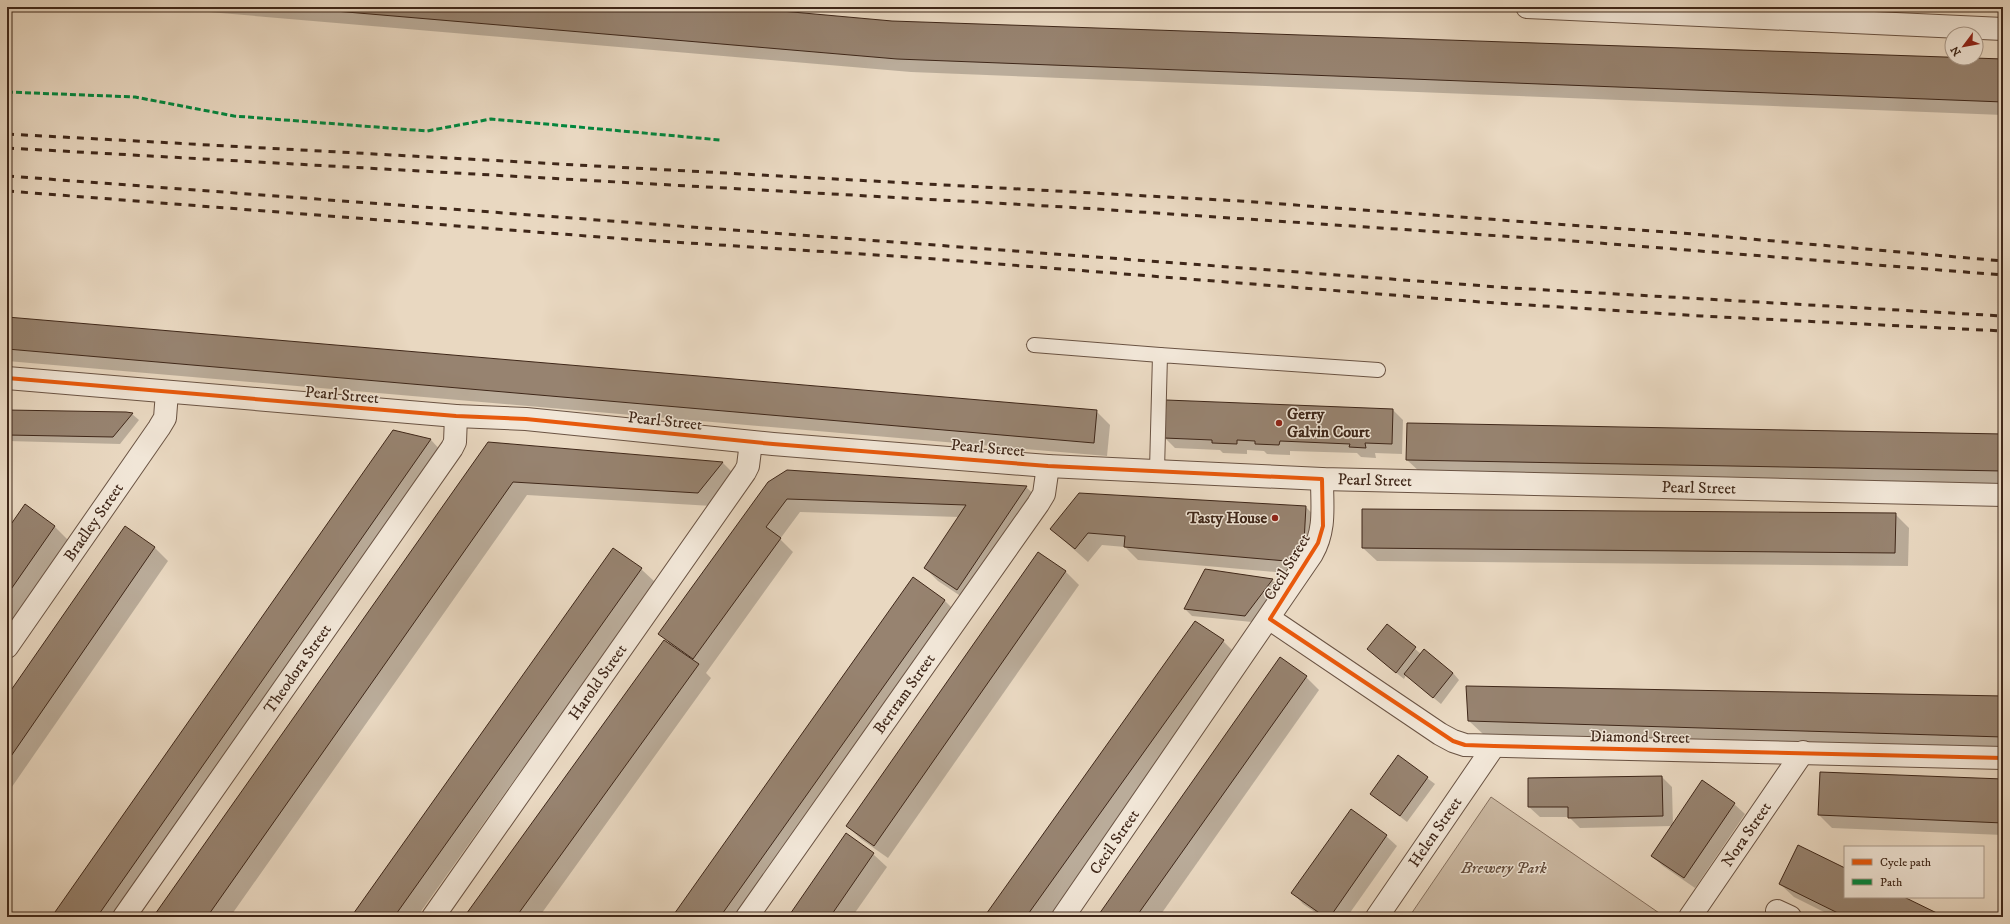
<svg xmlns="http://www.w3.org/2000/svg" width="2010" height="924" font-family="'IM FELL DW Pica',serif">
	<rect width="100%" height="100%" fill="#e9d8c1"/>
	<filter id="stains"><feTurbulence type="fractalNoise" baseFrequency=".005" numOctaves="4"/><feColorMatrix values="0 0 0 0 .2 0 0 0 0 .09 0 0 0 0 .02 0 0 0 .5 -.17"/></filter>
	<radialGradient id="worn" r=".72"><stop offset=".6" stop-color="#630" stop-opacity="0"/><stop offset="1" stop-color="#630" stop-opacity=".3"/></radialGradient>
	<!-- green -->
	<polygon fill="#ccbaa4" stroke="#86705e" points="1491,797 1662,915 1661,917 1409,917"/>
	<!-- shadow -->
	<g fill="#0003">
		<polygon points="150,7 726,7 892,22 2003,60 2003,115 911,72"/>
		<polygon points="1663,7 1875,7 1875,10 1666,10"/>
		<polygon points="7,318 1096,411 1110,425 1107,456 7,361"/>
		<polygon points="1167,401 1393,410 1403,420 1402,454 1375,453 1376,458 1361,457 1357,453 1290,451 1290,455 1267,454 1264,451 1247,450 1247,454 1223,453 1220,450 1175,448 1165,438"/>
		<polygon points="7,411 132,414 139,420 120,444 7,441"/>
		<polygon points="393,431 431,440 444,454 119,917 61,917 56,912"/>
		<polygon points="2003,435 2003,484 1421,473 1407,460"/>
		<polygon points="488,443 723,463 736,476 712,506 527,495 230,917 154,917"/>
		<polygon points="787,471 1026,487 1040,500 971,603 938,581 925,568 959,517 800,512 780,539 793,552 706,673 711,678 539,917 466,917 669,642 660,633"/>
		<polygon points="25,506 55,527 68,540 7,627 7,532"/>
		<polygon points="1306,507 1319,521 1299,574 1138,560 1125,547 1102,545 1088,562 1051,529"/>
		<polygon points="1363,510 1895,514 1909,528 1908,566 1377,561 1363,548"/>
		<polygon points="125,527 155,548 168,561 7,794 7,698"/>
		<polygon points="613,549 641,569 655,582 417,917 352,917"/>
		<polygon points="1038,553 1066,572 1079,585 888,858 861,839 847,826"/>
		<polygon points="1205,570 1272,580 1279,587 1252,622 1192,616 1185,609"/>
		<polygon points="913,578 945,601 958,614 743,917 673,917"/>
		<polygon points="1387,625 1421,654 1453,673 1459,680 1441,704 1406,675 1404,679 1375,656"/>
		<polygon points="1223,641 1236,654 1049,917 985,917"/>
		<polygon points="1306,677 1319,690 1159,917 1098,917"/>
		<polygon points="2003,697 2003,750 1483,734 1469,721"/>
		<polygon points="1398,756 1435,784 1407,822 1371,794"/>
		<polygon points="1662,777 1672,787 1673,826 1734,804 1745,814 1695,888 1663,866 1652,856 1672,826 1580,828 1569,817 1540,817 1529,807"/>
		<polygon points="2003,780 2003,835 1832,828 1819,815"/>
		<polygon points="1351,811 1386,836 1397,846 1347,917 1322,917 1303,904 1293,893"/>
		<polygon points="846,835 873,854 887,867 852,917 789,917"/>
		<polygon points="1845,870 1845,897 1901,897 1942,917 1834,917 1794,897 1780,884"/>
	</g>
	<!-- building -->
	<g fill="#978370" stroke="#3f2719">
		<polygon points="288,7 737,7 892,21 2003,59 2003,102 897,59"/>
		<polygon points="7,317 1097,410 1094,443 7,349"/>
		<polygon points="1166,400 1393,409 1392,444 1365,443 1366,448 1349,447 1350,444 1280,441 1279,445 1255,444 1255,441 1237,440 1237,444 1212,443 1212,440 1164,438"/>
		<polygon points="7,410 126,412 133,413 113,437 7,435"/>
		<polygon points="1407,423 2003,434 2003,471 1406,460"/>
		<polygon points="393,430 431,439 97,917 62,917 55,912"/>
		<polygon points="488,442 723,462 698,493 513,482 207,917 153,917"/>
		<polygon points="787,470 1027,486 957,590 924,568 966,505 787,499 766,527 781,538 693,659 658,634 768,482"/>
		<polygon points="1079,493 1306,506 1304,542 1286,561 1124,547 1125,536 1088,533 1075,549 1050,529"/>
		<polygon points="25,504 55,526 7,595 7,530"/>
		<polygon points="1362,509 1896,513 1895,553 1362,548"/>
		<polygon points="125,526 155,547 7,762 7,696"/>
		<polygon points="613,548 642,568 394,917 351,917"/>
		<polygon points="1038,552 1066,571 874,846 846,826"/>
		<polygon points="1205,569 1273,579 1245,616 1184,609"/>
		<polygon points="913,577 945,600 720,917 672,917"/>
		<polygon points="1195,621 1224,640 1026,917 984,917"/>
		<polygon points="1387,624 1416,647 1396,673 1367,649"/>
		<polygon points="664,640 699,664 516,917 464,917"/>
		<polygon points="1424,649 1453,673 1433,698 1404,674"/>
		<polygon points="1280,657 1307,676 1136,917 1097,917"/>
		<polygon points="1466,686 2003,696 2003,737 1468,721"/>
		<polygon points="1398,755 1428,777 1400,816 1370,794"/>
		<polygon points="1820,772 2003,779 2003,823 1818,815"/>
		<polygon points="1662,776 1663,816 1568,818 1568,807 1528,807 1528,778"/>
		<polygon points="1702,780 1735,803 1684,878 1651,856"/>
		<polygon points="1351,809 1387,835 1330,917 1325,917 1291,893"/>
		<polygon points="846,833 874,853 830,917 788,917"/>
		<polygon points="1798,845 1845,868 1845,897 1904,897 1945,917 1846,917 1779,884"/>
	</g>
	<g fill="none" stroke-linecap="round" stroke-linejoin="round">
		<!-- lane casing -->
		<g stroke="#6a5343" stroke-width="16">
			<g id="lane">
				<polyline points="1034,345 1160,355"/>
				<polyline points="1157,470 1160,355 1378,370"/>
			</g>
		</g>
		<!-- street casing -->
		<g stroke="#6a5343" stroke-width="24">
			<g id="street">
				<polyline points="1527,7 2003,29"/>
				<path id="s1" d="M7,378L456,416L526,419L773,444L1048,466L1322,479L2003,495"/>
				<polyline points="1270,619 1440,734 1453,741 1465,745 2003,758"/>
				<path id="s2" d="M7,647L159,428L165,418L167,392"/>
				<polyline points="1777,911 1790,917"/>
				<path id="s3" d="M124,917L452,448L455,442L456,416"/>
				<path id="s4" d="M433,917L745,472L748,466L751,442"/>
				<path id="s5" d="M747,917L1038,504L1044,494L1048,466"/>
				<path id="s6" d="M1063,917L1312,554C1326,529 1322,507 1322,479"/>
				<path id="s7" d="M1377,917L1494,746"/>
				<path id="s8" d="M1690,917L1803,752"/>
			</g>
		</g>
		<!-- lane -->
		<use href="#lane" stroke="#f1e6d7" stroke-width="14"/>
		<!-- street -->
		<use href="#street" stroke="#f1e6d7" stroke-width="22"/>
		<!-- rail -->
		<g stroke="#3f2719" stroke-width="3" stroke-dasharray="7 7" stroke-linecap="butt">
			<polyline points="7,134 1240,201 1693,234 2003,261"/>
			<polyline points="7,148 1066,207 1561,240 2003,275"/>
			<polyline points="7,176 1512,288 2003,316"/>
			<polyline points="7,191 626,239 909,257 1481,302 1701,316 2003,331"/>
		</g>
		<!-- quiet -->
		<polyline stroke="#00873e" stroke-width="3" stroke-dasharray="6 3" stroke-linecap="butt" points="7,92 135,97 234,116 427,131 491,119 720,140"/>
		<!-- cycleway casing -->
		<g stroke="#f1e6d7" stroke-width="6">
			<polyline id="cycleway" points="7,378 456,416 526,419 773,444 1048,466 1322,479 1323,526 1318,543 1270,619 1453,741 1465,745 1494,746 2003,758"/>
		</g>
		<!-- cycleway -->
		<use href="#cycleway" stroke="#e8590c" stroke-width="4"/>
	</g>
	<!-- markers -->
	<g fill="#8f2418" stroke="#f1e6d7" stroke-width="1.5">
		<circle cx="1279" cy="423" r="4"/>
		<circle cx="1275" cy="518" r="4"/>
	</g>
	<g text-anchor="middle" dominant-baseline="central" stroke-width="3" stroke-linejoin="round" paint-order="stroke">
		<!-- street labels -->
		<g font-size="16" fill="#3f2719" stroke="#f1e6d7">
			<text transform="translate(342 395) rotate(5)">Pearl Street</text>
			<text transform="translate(665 421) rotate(6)">Pearl Street</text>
			<text transform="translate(988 448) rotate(5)">Pearl Street</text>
			<text stroke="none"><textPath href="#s1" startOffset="1372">Pearl Street</textPath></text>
			<text stroke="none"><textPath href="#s1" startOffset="1696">Pearl Street</textPath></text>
			<text stroke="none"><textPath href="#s2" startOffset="152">Bradley Street</textPath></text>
			<text transform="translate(1287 567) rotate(-59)">Cecil Street</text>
			<text stroke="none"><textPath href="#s3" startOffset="303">Theodora Street</textPath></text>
			<text stroke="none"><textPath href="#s4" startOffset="287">Harold Street</textPath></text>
			<text stroke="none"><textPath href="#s5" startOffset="273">Bertram Street</textPath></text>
			<text transform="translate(1640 737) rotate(1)">Diamond Street</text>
			<text stroke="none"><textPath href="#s7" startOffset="103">Helen Street</textPath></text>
			<text stroke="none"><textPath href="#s8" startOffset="100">Nora Street</textPath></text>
			<text stroke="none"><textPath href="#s6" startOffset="91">Cecil Street</textPath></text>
		</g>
		<!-- poi labels -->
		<g font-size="16" font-weight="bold" fill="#3f2719" stroke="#f1e6d7" text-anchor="start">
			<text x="1287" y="414">Gerry<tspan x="1287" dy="18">Galvin Court</tspan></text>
			<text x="1267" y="518" text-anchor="end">Tasty House</text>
		</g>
		<!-- park labels -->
		<g font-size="16" font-style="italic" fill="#624c3c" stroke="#f1e6d7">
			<text x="1504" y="868">Brewery Park</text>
		</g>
	</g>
	<!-- margin -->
	<rect width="2010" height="924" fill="none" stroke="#e9d8c1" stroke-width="24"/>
	<rect x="8" y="8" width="1994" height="908" fill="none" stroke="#3f2719" stroke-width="2"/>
	<rect x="12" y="12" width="1986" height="900" fill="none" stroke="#3f2719"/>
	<!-- legend -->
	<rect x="1844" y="846" width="140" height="52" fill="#f1e6d7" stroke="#aa9a8b"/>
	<rect x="1852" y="859" width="20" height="6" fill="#e8590c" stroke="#aa9a8b"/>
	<text x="1880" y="866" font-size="12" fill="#3f2719">Cycle path</text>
	<rect x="1852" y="879" width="20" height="6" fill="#00873e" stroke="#aa9a8b"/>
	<text x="1880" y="886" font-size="12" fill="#3f2719">Path</text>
	<!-- north arrow -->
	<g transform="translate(1964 46) rotate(238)"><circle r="19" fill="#f1e6d7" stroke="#aa9a8b"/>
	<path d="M0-3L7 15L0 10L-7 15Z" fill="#8f2418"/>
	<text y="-6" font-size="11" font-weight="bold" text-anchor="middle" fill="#3f2719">N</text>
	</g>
	<rect width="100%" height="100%" filter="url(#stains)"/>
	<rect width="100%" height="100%" fill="url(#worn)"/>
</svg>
